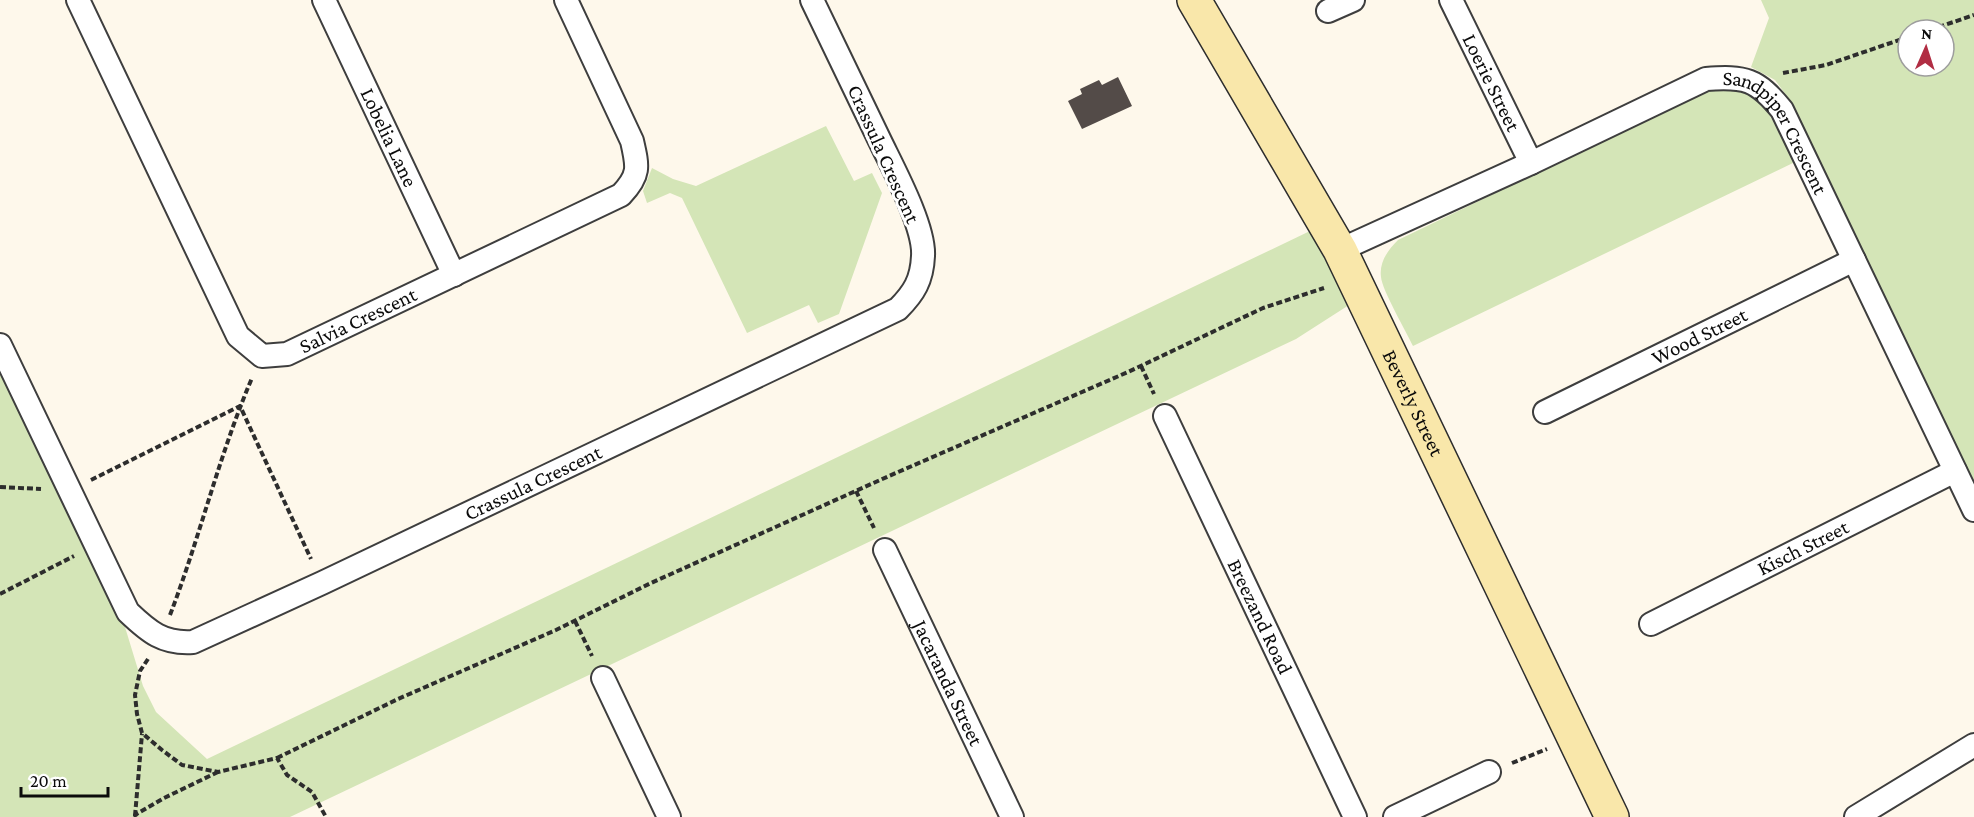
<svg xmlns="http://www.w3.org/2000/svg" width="1974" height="817" font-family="'Crimson Pro',serif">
	<rect width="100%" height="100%" fill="#fef8eb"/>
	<!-- green -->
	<g fill="#d4e5b7" fill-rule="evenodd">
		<path d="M1761,0H1974V484L1789,99L1775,80L1751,67L1769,18ZM1908,30H1944V66H1908Z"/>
		<path d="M1730,87L1753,95L1763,103L1795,162L1413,346C1406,331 1382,290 1381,277C1379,262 1388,250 1398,240L1707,91Z"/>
		<polygon points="826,126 854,181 872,173 882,193 839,314 818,323 809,305 747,333 682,198 670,193 647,203 643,191 652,168 673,179 696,186"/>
		<polygon points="1310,231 1349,305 1296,339 290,817 0,817 0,367 125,627 143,686 156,712 207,759"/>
	</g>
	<!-- building -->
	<polygon fill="#534b48" points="1118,77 1132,106 1082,129 1068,101 1082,94 1080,89 1099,80 1102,85"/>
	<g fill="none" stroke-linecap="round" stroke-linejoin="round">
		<!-- street casing -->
		<g stroke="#3e3e3e" stroke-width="26">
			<g id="street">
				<path id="s1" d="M78,0L238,336L262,356L287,354L621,195C640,175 638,167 632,141L566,0"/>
				<path id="s2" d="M324,0L454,275"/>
				<path id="s3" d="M1451,0L1531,163"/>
				<polyline points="1328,11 1353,0"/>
				<path id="s4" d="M1340,250L1531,163L1706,79C1745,76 1757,79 1782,110L1974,510"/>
				<path id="s5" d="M0,345L128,612C149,632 163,644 193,642L322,583L898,309C914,293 922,280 923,256C925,227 893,168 880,141C857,94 835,47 812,0"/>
				<path id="s6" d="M1545,412L1854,260"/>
				<path id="s7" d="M1165,416L1355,817"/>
				<path id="s8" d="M885,550L1012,817"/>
				<path id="s9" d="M1651,624L1955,471"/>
				<polyline points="603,678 669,817"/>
				<polyline points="1395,817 1489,772"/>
				<polyline points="1856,817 1974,745"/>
			</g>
		</g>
		<!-- secondary casing -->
		<g stroke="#2d2d2d" stroke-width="36">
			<g id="secondary">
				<path id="s10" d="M1194,0L1340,250L1612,817"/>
			</g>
		</g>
		<!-- path -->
		<g stroke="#2d2d2d" stroke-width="4" stroke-dasharray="6 3" stroke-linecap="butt">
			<polyline points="1930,30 1974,15"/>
			<polyline points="1783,73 1826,65 1908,37"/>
			<polyline points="1141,366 1154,394"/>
			<polyline points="91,480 240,406 311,559"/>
			<polyline points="0,487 41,489"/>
			<polyline points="856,491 874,528"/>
			<polyline points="0,594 74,556"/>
			<path d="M170,615C200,537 219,455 252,378"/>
			<polyline points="575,621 592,656"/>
			<polyline points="148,659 140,671 135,695 137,714 142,733 162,750 182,765 218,772 277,758 287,775 312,792 326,817"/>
			<polyline points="277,758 398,699 556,630 651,583 889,476 1128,372 1263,308 1324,288"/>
			<polyline points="1512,763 1547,749"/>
			<polyline points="135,816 142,734"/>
			<polyline points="136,817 135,815 164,798 218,772"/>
		</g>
		<!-- street -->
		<use href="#street" stroke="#fff" stroke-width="22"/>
		<!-- secondary -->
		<use href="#secondary" stroke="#f9e7aa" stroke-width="33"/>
	</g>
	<g text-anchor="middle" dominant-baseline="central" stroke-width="6" stroke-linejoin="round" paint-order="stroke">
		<!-- street labels -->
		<g font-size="21" fill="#0b0b0b" stroke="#fff">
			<text stroke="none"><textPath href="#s3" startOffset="92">Loerie Street</textPath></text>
			<text stroke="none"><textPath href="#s2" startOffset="152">Lobelia Lane</textPath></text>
			<text stroke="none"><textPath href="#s4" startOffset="502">Sandpiper Crescent</textPath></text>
			<text transform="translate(884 154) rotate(66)">Crassula Crescent</text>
			<text stroke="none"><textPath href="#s1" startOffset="507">Salvia Crescent</textPath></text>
			<text stroke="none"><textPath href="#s6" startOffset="172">Wood Street</textPath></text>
			<text stroke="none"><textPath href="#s10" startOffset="459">Beverly Street</textPath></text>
			<text stroke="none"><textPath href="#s5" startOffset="746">Crassula Crescent</textPath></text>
			<text stroke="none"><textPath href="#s9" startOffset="170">Kisch Street</textPath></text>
			<text stroke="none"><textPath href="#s7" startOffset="222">Breezand Road</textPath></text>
			<text stroke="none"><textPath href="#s8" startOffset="147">Jacaranda Street</textPath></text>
		</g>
	</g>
	<!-- north arrow -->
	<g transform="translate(1926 48) rotate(3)"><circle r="28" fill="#ffffff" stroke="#9d9d9d" stroke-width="1.5"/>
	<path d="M0-4.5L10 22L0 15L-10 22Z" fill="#b12d43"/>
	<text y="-9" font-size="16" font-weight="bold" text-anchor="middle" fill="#0b0b0b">N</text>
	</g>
	<!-- scale -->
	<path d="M21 787v9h87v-9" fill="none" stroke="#0b0b0b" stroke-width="3"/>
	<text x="30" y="787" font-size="18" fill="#0b0b0b" stroke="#ffffff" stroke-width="4.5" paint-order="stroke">20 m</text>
</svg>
